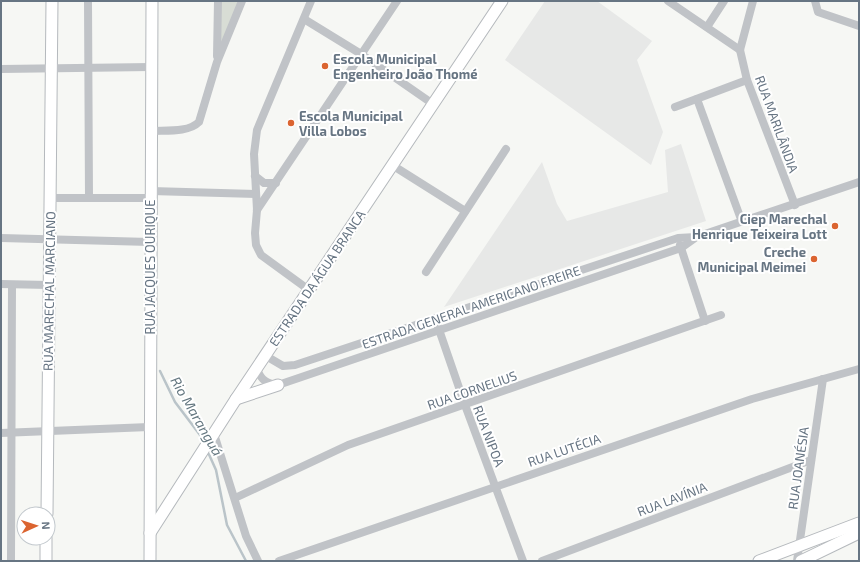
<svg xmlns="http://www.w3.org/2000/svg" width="860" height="562" font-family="'Exo 2',sans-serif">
	<rect width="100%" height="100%" fill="#f6f7f4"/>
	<!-- built -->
	<g fill="#e7e8e7">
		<polygon points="545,1 597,1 652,41 637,60 663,132 651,165 505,60"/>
		<polygon points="681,144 706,221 444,307 542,162 557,204 567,221 668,192 665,150"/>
	</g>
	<!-- green -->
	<polygon fill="#d8ddd5" points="218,1 242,1 217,62"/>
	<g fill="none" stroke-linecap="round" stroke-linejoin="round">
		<!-- stream -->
		<g stroke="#bac4c9" stroke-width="2.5">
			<polyline points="160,371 175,402 200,435 204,444"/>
			<polyline points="207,450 216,470 227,525 246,561"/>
		</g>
		<!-- major casing -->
		<g stroke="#b5b9bd" stroke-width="13">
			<g id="major">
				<polyline points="236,399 278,385"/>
				<polyline points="47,514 52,1"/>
				<polyline points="150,533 236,399 502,1"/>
				<polyline points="46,561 46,538"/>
				<polyline points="150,561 152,1"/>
				<polyline points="759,561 859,523"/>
				<polyline points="801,561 859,533"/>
			</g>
		</g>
		<!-- minor -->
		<g stroke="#c0c3c7" stroke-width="8">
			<polyline points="88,1 89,198"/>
			<polyline points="668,1 740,50"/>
			<polyline points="753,1 740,50 747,80 795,205"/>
			<polyline points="815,1 818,12 859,26"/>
			<polyline points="304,19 361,54 433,104"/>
			<polyline points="707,27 724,1"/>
			<polyline points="217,56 218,1"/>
			<polyline points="1,69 151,67"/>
			<polyline points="697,99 742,222"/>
			<polyline points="675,107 747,80"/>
			<path d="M151,131C165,130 188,133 199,122L217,62L242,1"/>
			<polyline points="392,165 465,211"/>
			<polyline points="255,176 264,183 276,183"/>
			<polyline points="151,191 256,194"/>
			<polyline points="50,198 151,198"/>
			<polyline points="257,210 397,1"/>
			<polyline points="1,238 150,242"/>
			<polyline points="680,245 705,321"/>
			<polyline points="426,272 506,149"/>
			<polyline points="1,284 49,285"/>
			<polyline points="309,290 261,255 256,245 255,233 257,210 254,154 257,130 311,1"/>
			<polyline points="435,318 465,405 523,561"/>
			<polyline points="266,356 283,366 295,365 678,238 696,237 859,182"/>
			<path d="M257,369C261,380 267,384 278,385L681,248L695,238"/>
			<polyline points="1,433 149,427"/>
			<polyline points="214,434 246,536 258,561"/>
			<polyline points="235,498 348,445 721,315"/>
			<polyline points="11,561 12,285"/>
			<polyline points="279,561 752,399 859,369"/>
			<polyline points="542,561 811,460"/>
			<polyline points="797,561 823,379"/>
		</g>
		<!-- major -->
		<use href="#major" stroke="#fff" stroke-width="11"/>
	</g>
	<!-- markers -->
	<g fill="#db6430" stroke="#fff" stroke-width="1.5">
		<circle cx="325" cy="66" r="4"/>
		<circle cx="291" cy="123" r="4"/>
		<circle cx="835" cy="226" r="4"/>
		<circle cx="814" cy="259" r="4"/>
	</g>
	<g text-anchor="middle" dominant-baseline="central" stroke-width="4" stroke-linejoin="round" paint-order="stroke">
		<!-- poi labels -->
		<g font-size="13" font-weight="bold" fill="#677583" stroke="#fff" text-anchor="start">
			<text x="333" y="59">Escola Municipal<tspan x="333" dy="15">Engenheiro João Thomé</tspan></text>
			<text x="299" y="116">Escola Municipal<tspan x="299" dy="15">Villa Lobos</tspan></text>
			<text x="827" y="219" text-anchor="end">Ciep Marechal<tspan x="827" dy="15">Henrique Teixeira Lott</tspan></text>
			<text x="806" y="252" text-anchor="end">Creche<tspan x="806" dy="15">Municipal Meimei</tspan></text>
		</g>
		<!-- street labels -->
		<g font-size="13" fill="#677583" stroke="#fff">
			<text transform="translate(777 124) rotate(70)">RUA MARILÂNDIA</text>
			<text transform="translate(150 267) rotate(-90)">RUA JACQUES OURIQUE</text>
			<text transform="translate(317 278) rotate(-56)">ESTRADA DA ÁGUA BRANCA</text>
			<text transform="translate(49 291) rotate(-89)">RUA MARECHAL MARCIANO</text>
			<text transform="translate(471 307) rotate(-19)">ESTRADA GENERAL AMERICANO FREIRE</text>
			<text transform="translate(472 390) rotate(-19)">RUA CORNELIUS</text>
			<text transform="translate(489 436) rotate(69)">RUA NIPOA</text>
			<text transform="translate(564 450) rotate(-19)">RUA LUTÉCIA</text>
			<text transform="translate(798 468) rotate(-82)">RUA JOANÉSIA</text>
			<text transform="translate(672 499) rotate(-21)">RUA LAVÍNIA</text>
		</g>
		<!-- water labels -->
		<g font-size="14" font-style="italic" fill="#63767f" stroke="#fff">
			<text transform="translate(197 416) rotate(60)">Rio Maranguá</text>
		</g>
	</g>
	<!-- border -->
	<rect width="860" height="562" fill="none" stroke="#677583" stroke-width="4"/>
	<!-- north arrow -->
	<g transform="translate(36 526) rotate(87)"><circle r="19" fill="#ffffff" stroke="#c2c8cd"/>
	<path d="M0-3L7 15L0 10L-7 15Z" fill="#db6430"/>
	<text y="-6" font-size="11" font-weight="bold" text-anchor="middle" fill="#677583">N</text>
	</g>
</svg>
